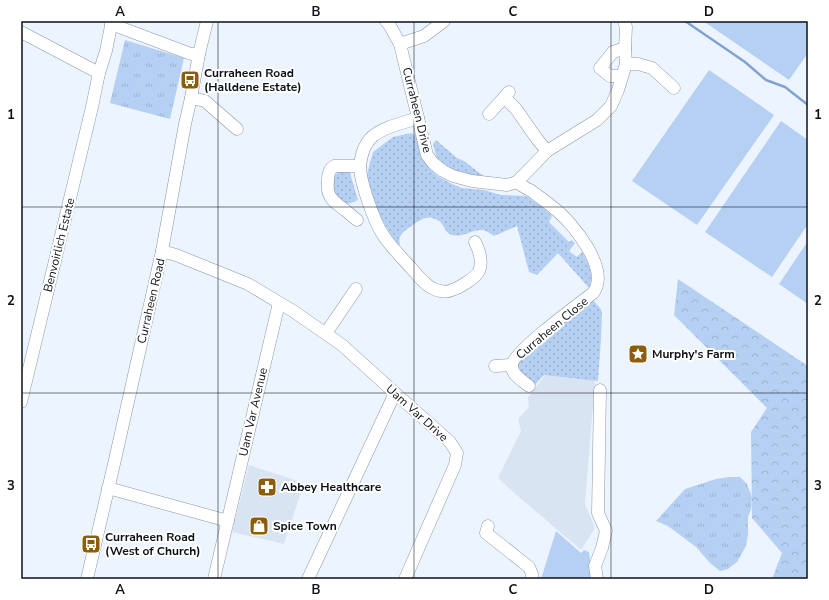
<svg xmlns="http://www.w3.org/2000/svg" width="829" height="600" font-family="'Nunito Sans',sans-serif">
	<defs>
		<pattern id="grass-dots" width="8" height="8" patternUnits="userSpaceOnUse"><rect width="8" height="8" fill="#b6d0f3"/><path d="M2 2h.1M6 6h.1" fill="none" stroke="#9bb2d0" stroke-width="1.8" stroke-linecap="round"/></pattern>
		<pattern id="forest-crowns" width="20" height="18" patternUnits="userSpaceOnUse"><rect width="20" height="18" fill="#b6d0f3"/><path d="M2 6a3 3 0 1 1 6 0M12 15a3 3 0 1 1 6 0" fill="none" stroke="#9bb2d0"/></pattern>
		<pattern id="park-tufts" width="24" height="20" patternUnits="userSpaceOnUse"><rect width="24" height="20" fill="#b6d0f3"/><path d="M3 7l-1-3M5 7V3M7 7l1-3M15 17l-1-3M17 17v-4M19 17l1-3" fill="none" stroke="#9bb2d0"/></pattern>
	</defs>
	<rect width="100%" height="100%" fill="#ecf4ff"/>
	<!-- built -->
	<g fill="#d9e4f2">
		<polygon points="546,374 595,380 585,504 595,528 581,550 512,491 498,478 521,431 518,419 529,407 528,397"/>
		<polygon points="249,465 304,483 284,544 232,532"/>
	</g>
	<!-- grass -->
	<g fill="url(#grass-dots)">
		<path d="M411,133L416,136L421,153L424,161L430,169L439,177L452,184L462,188L484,190L501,195L526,196L543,207L552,216L549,222L569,242L572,240L575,243L569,251L577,257L582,252C588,263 595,275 589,288L558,253L537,275L529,272L517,226L494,236C491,234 487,231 483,230C472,229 463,238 452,235C443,232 445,222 435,219C433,218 429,217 426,218C422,218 403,231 401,235C399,238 399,241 400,244L398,246L377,212L369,187L367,174L373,152L393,137Z"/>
		<path d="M436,140L457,158L464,161L485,177C481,177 477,177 473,176C462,174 443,166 437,157C435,153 434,148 433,144Z"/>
		<path d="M340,171L347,172L350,173L358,200L346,205L336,199C334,190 329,177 340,171Z"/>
		<polygon points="593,300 600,308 602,312 601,339 598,381 544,375 535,385 518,373 517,363 526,352"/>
	</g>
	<!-- forest -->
	<polygon fill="url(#forest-crowns)" points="678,279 808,366 808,579 772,579 782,553 752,518 751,432 767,408 674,315"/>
	<!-- park -->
	<g fill="url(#park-tufts)">
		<polygon points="125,40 184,58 170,119 110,103"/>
		<polygon points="729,477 740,477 747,484 752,497 751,509 748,517 748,534 746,546 737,562 728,569 720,571 710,563 696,547 668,526 656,521 685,489 716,479"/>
	</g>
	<!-- pitch -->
	<g fill="#b6d0f3">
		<polygon points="703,21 808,21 808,53 789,80"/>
		<polygon points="709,70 774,115 697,225 632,181"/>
		<polygon points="781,121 808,140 808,224 772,277 705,232"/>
		<polygon points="808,241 808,304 779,284"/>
		<polygon points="556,531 581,553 584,550 589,552 593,579 541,579"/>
	</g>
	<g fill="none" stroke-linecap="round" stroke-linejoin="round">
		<!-- stream -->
		<polyline stroke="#82a3d0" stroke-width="2.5" points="685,21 745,62 766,80 785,87 808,105"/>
		<!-- minor casing -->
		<g stroke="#8b97a7" stroke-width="13">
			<g id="minor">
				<polyline points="386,21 390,26 400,44 427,155 433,163 443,171 453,176 472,181 507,185 517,182 547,151 597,120 611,106 618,90 626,64 625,48 626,27 624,21"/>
				<polyline points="111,24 191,54 199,54"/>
				<polyline points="21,32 99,73"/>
				<polyline points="400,44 424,36 444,21"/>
				<polyline points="626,64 638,64 652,68 674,88"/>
				<polyline points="622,76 610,76 600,68 613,52 625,48"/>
				<polyline points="191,98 205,101 237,129"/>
				<polyline points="505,98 516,109 537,139 547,151"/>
				<polyline points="489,114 509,92"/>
				<path d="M418,118C404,123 385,126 373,136C365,143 361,155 360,166C360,182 374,221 383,235C391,247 402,258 412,269C418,276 424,284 432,288C437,291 446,293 452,290C459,288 477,277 479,271C483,262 479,250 475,242"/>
				<path d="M517,182C521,185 525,188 530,190C538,196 547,202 555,209C573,223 611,270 593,293C580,303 513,352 512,365C511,375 523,381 529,386"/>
				<path d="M357,220C353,217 349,213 345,210C332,201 326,196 328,180C328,174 329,169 334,166H360"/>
				<polyline points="162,251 176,255 248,284 293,311 342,345 395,393 450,442 457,453 455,465 405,579"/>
				<polyline points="326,333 356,289"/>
				<polyline points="495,366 512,365"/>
				<polyline points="21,402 92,107 99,73 106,51 112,21"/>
				<polyline points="108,488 228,521"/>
				<polyline points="488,526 486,533 529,567 532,574 532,579"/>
				<polyline points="87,579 114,464 162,251 185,124 191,98 199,54 207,21"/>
				<polyline points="214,579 279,303"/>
				<polyline points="308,579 395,393"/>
				<polyline points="597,579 595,566 602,548 606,531 598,513 600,390"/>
			</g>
		</g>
		<!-- minor -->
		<use href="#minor" stroke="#fff" stroke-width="12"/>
	</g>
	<!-- grid -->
	<path fill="none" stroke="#0d1117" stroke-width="1" stroke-opacity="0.55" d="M218,21V579M414,21V579M611,21V579M21,207H808M21,393H808"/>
	<!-- icons -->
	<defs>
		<g id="bus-square" transform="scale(1)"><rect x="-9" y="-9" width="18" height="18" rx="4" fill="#8e5d09" stroke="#fff"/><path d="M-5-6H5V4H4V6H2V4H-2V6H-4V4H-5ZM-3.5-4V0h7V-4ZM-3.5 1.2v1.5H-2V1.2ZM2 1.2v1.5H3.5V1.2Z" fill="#fff"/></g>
		<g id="sight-square" transform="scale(1)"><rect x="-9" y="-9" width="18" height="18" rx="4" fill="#8e5d09" stroke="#fff"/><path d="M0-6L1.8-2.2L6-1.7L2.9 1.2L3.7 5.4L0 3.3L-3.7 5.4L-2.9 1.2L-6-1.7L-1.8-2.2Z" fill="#fff"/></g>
		<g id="pharmacy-square" transform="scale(1)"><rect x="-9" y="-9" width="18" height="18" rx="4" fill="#8e5d09" stroke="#fff"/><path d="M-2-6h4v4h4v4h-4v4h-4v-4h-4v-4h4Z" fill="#fff"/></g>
		<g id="shop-square" transform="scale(1)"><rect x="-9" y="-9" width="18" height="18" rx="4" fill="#8e5d09" stroke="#fff"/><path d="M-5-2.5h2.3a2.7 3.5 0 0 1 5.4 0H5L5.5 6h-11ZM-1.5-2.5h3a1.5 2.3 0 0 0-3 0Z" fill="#fff"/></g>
	</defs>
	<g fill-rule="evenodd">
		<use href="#bus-square" x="190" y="80"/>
		<use href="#sight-square" x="638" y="354"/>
		<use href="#pharmacy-square" x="267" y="487"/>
		<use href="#shop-square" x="259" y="526"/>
		<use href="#bus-square" x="91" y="544"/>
	</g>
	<g text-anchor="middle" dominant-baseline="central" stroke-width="4" stroke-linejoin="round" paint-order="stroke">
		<!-- poi labels -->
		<g font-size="12" font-weight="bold" fill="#0d1117" stroke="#fff" text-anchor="start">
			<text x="204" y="73">Curraheen Road<tspan x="204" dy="14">(Halldene Estate)</tspan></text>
			<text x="652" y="354">Murphy's Farm</text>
			<text x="281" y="487">Abbey Healthcare</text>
			<text x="273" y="526">Spice Town</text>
			<text x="105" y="537">Curraheen Road<tspan x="105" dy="14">(West of Church)</tspan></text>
		</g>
		<!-- street labels -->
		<g font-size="12" fill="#0d1117" stroke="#fff">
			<text transform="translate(417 110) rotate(76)">Curraheen Drive</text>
			<text transform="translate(59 245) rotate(-76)">Benvoirlich Estate</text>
			<text transform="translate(151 301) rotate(-77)">Curraheen Road</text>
			<text transform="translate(552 328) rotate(-40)">Curraheen Close</text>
			<text transform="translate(253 412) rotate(-77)">Uam Var Avenue</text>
			<text transform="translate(417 413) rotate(42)">Uam Var Drive</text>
		</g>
	</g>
	<!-- border -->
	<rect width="829" height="600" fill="none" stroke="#ffffff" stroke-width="44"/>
	<rect x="22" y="22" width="785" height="556" fill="none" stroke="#0d1117" stroke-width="1.5"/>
	<g font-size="13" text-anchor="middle" font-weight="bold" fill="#0d1117">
		<text x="120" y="16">A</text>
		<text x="316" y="16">B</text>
		<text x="513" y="16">C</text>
		<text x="709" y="16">D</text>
		<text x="11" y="119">1</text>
		<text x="818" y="119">1</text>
		<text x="11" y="305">2</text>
		<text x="818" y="305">2</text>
		<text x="11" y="490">3</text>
		<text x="818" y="490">3</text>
		<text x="120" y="594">A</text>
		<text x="316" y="594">B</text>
		<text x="513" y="594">C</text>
		<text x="709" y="594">D</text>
	</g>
</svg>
